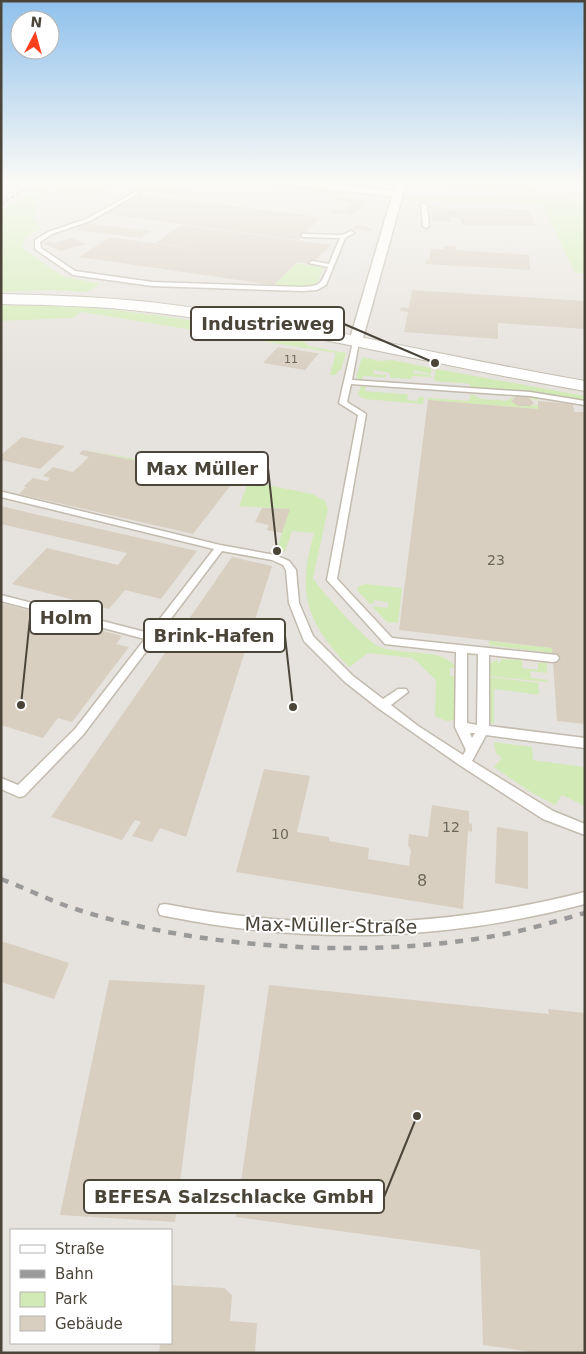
<svg xmlns="http://www.w3.org/2000/svg" width="586" height="1354" font-family="'DejaVu Sans',sans-serif">
	<rect width="100%" height="100%" fill="#f6f3ec"/>
	<!-- industrial -->
	<path fill="#e6e2dd" fill-rule="evenodd" d="M1,183H585V1353H1ZM11,1230H171V1343H11Z"/>
	<!-- green -->
	<g fill="#d2eab5">
		<polygon points="45,184 33,218 41,229 26,237 22,248 62,276 100,284 87,292 50,290 1,292 1,211"/>
		<polygon points="410,197 585,200 585,273 575,273 542,204 409,201"/>
		<polygon points="297,263 323,268 317,284 305,287 274,285"/>
		<path d="M1,305C108,304 199,320 303,341L308,346L346,353L341,370H338L336,375H330L336,353L81,312L72,318L1,321Z"/>
		<polygon points="362,357 380,361 393,360 431,368 431,374 414,370 413,373 431,375 431,377 412,376 411,379 390,378 390,373 374,370 373,374 386,375 386,378 363,376 362,380 356,378"/>
		<polygon points="436,369 585,396 585,401 470,388 470,384 434,381"/>
		<polygon points="361,386 366,387 365,391 408,394 407,400 417,401 418,397 424,397 423,404 365,399 358,395"/>
		<polygon points="471,394 481,399 506,401 517,395 538,397 538,401 522,396 514,397 511,401 521,406 538,405 538,409 428,400 428,398 469,401"/>
		<path d="M84,449L312,494L325,501L328,509L313,578C320,590 365,639 376,645C398,658 442,645 456,668H450V676L457,677L454,720L446,721L435,716L436,680L413,658L368,653L349,667C306,622 297,593 314,533L292,531L285,551L276,553L289,509L239,506L247,486Z"/>
		<polygon points="365,584 402,588 398,623 387,622 372,606 388,608 388,602 374,600 373,604 369,603 357,590 359,586"/>
		<polygon points="489,641 552,648 553,653 489,645"/>
		<polygon points="497,659 498,663 500,663 501,659 522,660 522,668 538,670 538,663 547,663 547,673 530,671 531,678 547,680 548,682 489,676 490,664"/>
		<polygon points="489,677 538,683 539,695 498,690 496,725 489,721"/>
		<polygon points="494,742 533,747 533,760 585,767 585,806 562,795 555,805 529,791 494,767 502,758 496,753"/>
	</g>
	<!-- parking -->
	<g fill="#e5e3e0">
		<polygon points="361,236 375,238 360,280 334,278 344,243 347,239"/>
		<polygon points="363,376 470,384 469,399 365,391 366,386 361,386"/>
		<polygon points="494,689 555,697 556,723 585,726 585,767 533,760 532,747 494,742"/>
	</g>
	<!-- building -->
	<g fill="#d8cfc1">
		<polygon points="72,183 118,183 92,198 54,193"/>
		<polygon points="264,183 272,183 349,192 346,195 261,185"/>
		<polygon points="362,183 377,183 372,188 358,187"/>
		<polygon points="435,183 530,183 534,191 453,189 452,186 435,186"/>
		<polygon points="142,186 202,193 196,197 135,190"/>
		<polygon points="139,195 322,217 298,240 106,214"/>
		<polygon points="335,197 367,201 353,215 330,212 334,209 346,210 354,203 332,200"/>
		<polygon points="431,207 449,208 449,210 459,210 458,208 528,209 536,226 462,225 460,218 457,217 450,217 451,222 432,221"/>
		<polygon points="86,223 151,231 141,238 76,230"/>
		<polygon points="180,225 331,245 311,264 297,262 274,285 79,257 110,237 214,252 156,243"/>
		<polygon points="356,225 367,226 366,228 373,229 371,231 353,229"/>
		<polygon points="72,238 86,244 61,251 42,243 49,241 55,243"/>
		<polygon points="444,246 456,246 455,250 529,255 530,270 425,264 426,260 429,260 431,249 444,249"/>
		<polygon points="412,290 585,301 585,329 498,323 498,339 404,332 408,312 400,311 401,307 409,308"/>
		<polygon points="278,347 316,353 319,353 305,370 263,363"/>
		<polygon points="517,396 528,397 534,403 530,406 518,406 511,401"/>
		<polygon points="428,400 538,409 538,401 573,404 574,412 585,412 585,724 557,721 552,648 399,630"/>
		<polygon points="22,437 39,441 65,446 40,469 1,460 1,455"/>
		<polygon points="83,450 205,475 234,481 193,534 19,494 26,487 23,487 33,478 47,481 50,478 43,476 53,467 73,472 89,457 79,454"/>
		<polygon points="1,506 30,513 197,551 161,599 125,590 109,609 12,584 47,548 118,565 127,553 1,524"/>
		<polygon points="262,508 290,509 282,533 267,530 269,525 255,522"/>
		<polygon points="232,557 272,566 186,837 160,828 152,842 132,836 141,822 135,820 122,840 51,817"/>
		<polygon points="1,603 122,636 116,644 129,647 72,722 58,718 43,738 1,725"/>
		<polygon points="264,769 310,776 297,832 329,837 329,841 369,848 368,859 409,866 411,850 408,845 409,834 428,837 432,805 469,811 469,823 472,824 472,832 468,831 463,909 236,872"/>
		<polygon points="497,827 528,832 528,889 495,883"/>
		<polygon points="1,941 69,963 54,999 1,982"/>
		<polygon points="109,980 205,985 175,1222 60,1215"/>
		<polygon points="269,985 549,1014 548,1009 585,1013 585,1353 539,1353 483,1345 480,1250 236,1217"/>
		<polygon points="171,1285 224,1288 232,1295 230,1321 257,1323 255,1353 159,1353 160,1343 171,1343"/>
	</g>
	<g fill="none" stroke-linecap="round" stroke-linejoin="round">
		<!-- service casing -->
		<g stroke="#c2bbae" stroke-width="3">
			<g id="service">
				<path d="M137,191L139,193L90,221L52,234L40,242L41,248L75,271L152,282L303,287C321,286 321,284 328,267L309,263L312,261L329,264L340,238L303,237L301,234L342,235L351,231L354,233L345,238L326,285L317,290L303,291L152,286L73,275L35,249V240L48,232L86,219Z"/>
				<polygon points="424,203 427,205 429,226 426,228 423,226 421,205"/>
				<path d="M356,340L359,342L352,380L530,392L585,401V405L530,396L351,384L347,402L366,414L337,579L392,638L557,655L559,658L557,661L553,662L489,655V726L585,738V748L486,735L472,761L553,811L585,824V835L543,819L461,766L378,708L345,682L304,641L289,603L286,570L283,565L272,560L222,551L83,735L24,796L19,797L1,789V778L18,785L75,729L145,639L1,601V595L149,633L214,549L1,497V493L3,492L220,545L275,555L289,561L296,570L299,603L313,636L353,676L383,699L398,689H406L408,692L391,705L418,726L463,755L466,750L455,727L456,652L385,644L327,580L358,415L339,403L353,342ZM467,653L478,654L477,725L467,723ZM470,733H475L472,738Z"/>
				<path d="M585,892V904C444,941 308,945 165,916L160,915L158,910L160,905L165,904C308,932 444,928 585,892Z"/>
			</g>
		</g>
		<!-- minor casing -->
		<g stroke="#c2bbae" stroke-width="3">
			<polygon id="minor" points="295,183 324,183 394,191 396,183 406,183 361,345 351,345 349,342 392,196 300,186"/>
		</g>
		<!-- tertiary casing -->
		<g stroke="#c2bbae" stroke-width="2">
			<path id="tertiary" d="M1,294C51,295 100,297 149,302C295,319 439,356 585,381V391C439,366 295,329 149,312C100,306 51,305 1,304Z"/>
		</g>
		<!-- service -->
		<use href="#service" fill="#fff" fill-rule="evenodd"/>
		<!-- minor -->
		<use href="#minor" fill="#fff" fill-rule="evenodd"/>
		<!-- tertiary -->
		<use href="#tertiary" fill="#fff" fill-rule="evenodd"/>
		<!-- rail-far1 -->
		<polyline stroke="#9a9a9a" stroke-width="2" stroke-dasharray="3 3" stroke-linecap="butt" points="1,204 37,183"/>
		<!-- rail -->
		<path stroke="#9a9a9a" stroke-width="4.5" stroke-dasharray="8 8" stroke-linecap="butt" d="M1,879C22,887 43,897 64,905C194,951 385,961 519,931C541,926 563,919 585,913"/>
	</g>
	<!-- sky -->
	<linearGradient id="sky" x2="0" y2="1"><stop stop-color="#8fc1ec"/><stop offset="0.49" stop-color="#fbfaf6"/><stop offset="1" stop-color="#fbfaf6" stop-opacity="0"/></linearGradient>
	<rect width="586" height="372" fill="url(#sky)"/>
	<g text-anchor="middle" dominant-baseline="central" stroke-width="4" stroke-linejoin="round" paint-order="stroke">
		<!-- far-number labels -->
		<g font-size="11" fill="#6e675b">
			<text x="291" y="359">11</text>
		</g>
		<!-- number labels -->
		<g font-size="14" fill="#6e675b">
			<text x="496" y="560">23</text>
			<text x="451" y="827">12</text>
			<text x="280" y="834">10</text>
		</g>
		<!-- near-number labels -->
		<g font-size="16" fill="#6e675b">
			<text x="422" y="880">8</text>
		</g>
		<!-- near-street labels -->
		<g font-size="19" fill="#4b4439" stroke="#fff">
			<text transform="translate(331 925) rotate(1)">Max-Müller-Straße</text>
		</g>
	</g>
	<!-- callouts -->
	<path fill="none" stroke="#4b4439" stroke-width="2" d="M435 363L344 324M277 551L268 468M21 705L30 618M293 707L285 636M417 1116L384 1197"/>
	<g fill="#4b4439" stroke="#fff" stroke-width="2">
		<circle cx="435" cy="363" r="5"/>
		<circle cx="277" cy="551" r="5"/>
		<circle cx="21" cy="705" r="5"/>
		<circle cx="293" cy="707" r="5"/>
		<circle cx="417" cy="1116" r="5"/>
	</g>
	<g fill="#fff" stroke="#4b4439" stroke-width="2">
		<rect x="191" y="307" width="153" height="33" rx="5"/>
		<rect x="136" y="452" width="132" height="33" rx="5"/>
		<rect x="30" y="601" width="72" height="33" rx="5"/>
		<rect x="144" y="619" width="141" height="33" rx="5"/>
		<rect x="84" y="1180" width="300" height="33" rx="5"/>
	</g>
	<g font-size="18" text-anchor="middle" font-weight="bold" fill="#4b4439">
		<text x="268" y="330">Industrieweg</text>
		<text x="202" y="475">Max Müller</text>
		<text x="66" y="624">Holm</text>
		<text x="214" y="642">Brink-Hafen</text>
		<text x="234" y="1203">BEFESA Salzschlacke GmbH</text>
	</g>
	<!-- border -->
	<rect width="586" height="1354" fill="none" stroke="#4b4439" stroke-width="5"/>
	<!-- legend -->
	<rect x="10" y="1229" width="162" height="115" fill="#ffffff" stroke="#b7b4b0"/>
	<rect x="20" y="1245" width="25" height="8" fill="#ffffff" stroke="#b7b4b0"/>
	<text x="55" y="1254" font-size="15" fill="#4b4439">Straße</text>
	<rect x="20" y="1270" width="25" height="8" fill="#9a9a9a" stroke="#b7b4b0"/>
	<text x="55" y="1279" font-size="15" fill="#4b4439">Bahn</text>
	<rect x="20" y="1292" width="25" height="15" fill="#d2eab5" stroke="#b7b4b0"/>
	<text x="55" y="1304" font-size="15" fill="#4b4439">Park</text>
	<rect x="20" y="1316" width="25" height="15" fill="#d8cfc1" stroke="#b7b4b0"/>
	<text x="55" y="1329" font-size="15" fill="#4b4439">Gebäude</text>
	<!-- north arrow -->
	<g transform="translate(35 35) rotate(6)"><circle r="24" fill="#ffffff" stroke="#b7b4b0"/>
	<path d="M0-4L9 19L0 12L-9 19Z" fill="#fc3f1d"/>
	<text y="-8" font-size="14" font-weight="bold" text-anchor="middle" fill="#4b4439">N</text>
	</g>
</svg>
